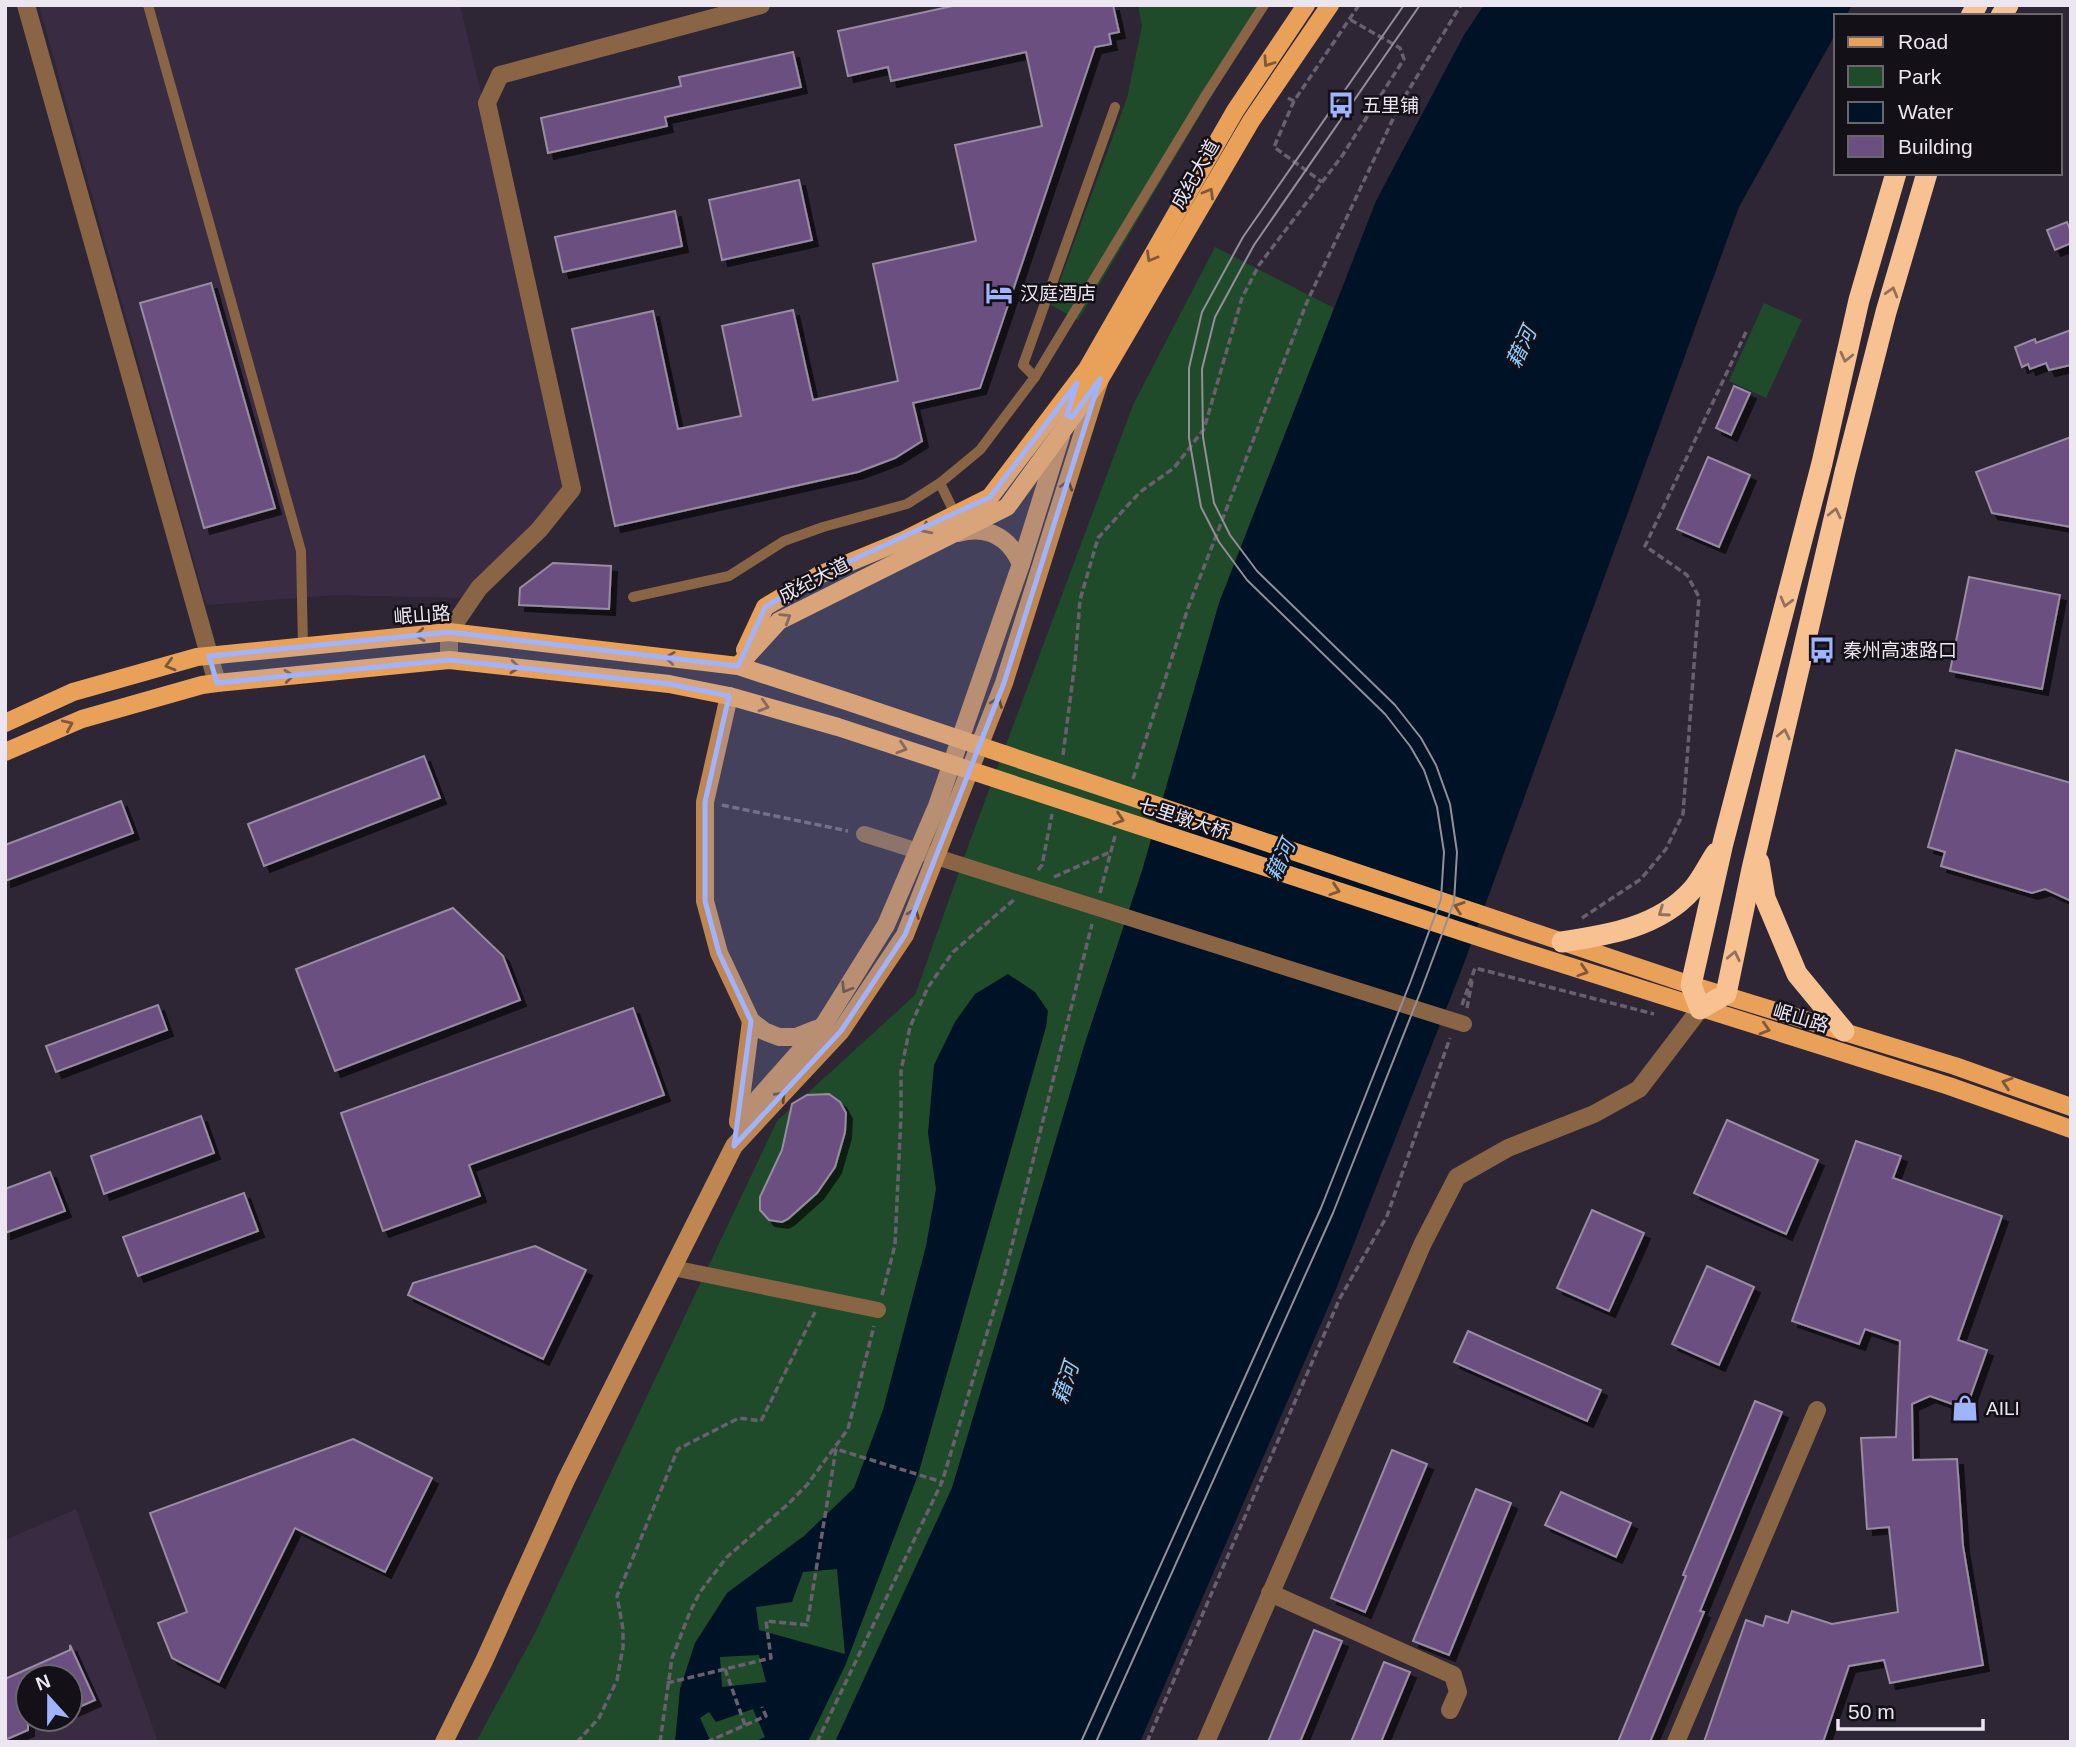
<svg xmlns="http://www.w3.org/2000/svg" width="2076" height="1747" font-family="Helvetica,'Noto Sans SC',sans-serif">
	<defs>
		<filter id="shadow"><feDropShadow dx="6" dy="6" stdDeviation="0" flood-color="#0009"/></filter>
	</defs>
	<rect width="100%" height="100%" fill="#2e2535"/>
	<!-- built -->
	<g fill="#392c42" fill-rule="evenodd">
		<polygon points="39,5 460,5 575,484 461,598 335,595 206,605"/>
		<path d="M76,1509L158,1742H5V1540ZM28,1677H70V1719H28Z"/>
	</g>
	<!-- green -->
	<g fill="#204b2b">
		<polygon points="1138,5 1266,5 1078,320 1051,305 1127,98 1142,26"/>
		<polygon points="1215,247 1334,308 1219,603 1142,871 1085,1043 952,1488 835,1742 476,1742 535,1633 777,1121 915,995 970,841 1133,405"/>
		<polygon points="1764,303 1802,320 1766,398 1729,381"/>
	</g>
	<!-- water -->
	<g fill="#001225" fill-rule="evenodd">
		<polygon points="1484,5 1852,5 1846,16 1836,16 1836,33 1739,207 1463,966 1336,1289 1140,1742 835,1742 952,1488 1085,1043 1142,871 1219,603 1376,201 1464,35"/>
		<path d="M1008,974L1035,992L1048,1011L1046,1027L918,1475L845,1666L808,1742H754L765,1737L753,1709L716,1722L709,1712L700,1718L711,1742H675L680,1689L695,1643L727,1593L804,1536L854,1488L883,1410L926,1246L936,1189L928,1133L934,1065L955,1022L975,994ZM837,1569L845,1654L759,1630L756,1607L792,1602L803,1572ZM759,1655L766,1682L722,1687L720,1657Z"/>
	</g>
	<!-- building -->
	<g fill="#6c4f81" stroke="#978ca1" stroke-width="2" filter="url(#shadow)">
		<polygon points="957,5 1113,5 1119,32 1109,34 1111,44 1095,47 980,388 913,403 922,441 895,458 858,472 615,526 572,329 653,311 678,429 741,416 722,326 793,310 813,400 898,381 873,264 976,241 955,145 1042,126 1026,52 891,81 888,67 848,76 838,31"/>
		<polygon points="793,52 801,87 665,117 667,126 548,153 541,118 681,86 679,77"/>
		<polygon points="799,180 812,240 722,260 709,200"/>
		<polygon points="675,211 682,246 563,272 555,237"/>
		<polygon points="2067,222 2071,232 2071,243 2055,250 2047,230"/>
		<polygon points="211,283 275,508 204,528 140,303"/>
		<polygon points="2071,330 2071,365 2049,370 2046,363 2030,369 2028,364 2022,367 2015,347 2035,339 2036,343"/>
		<polygon points="1734,386 1750,393 1731,435 1716,428"/>
		<polygon points="2071,437 2071,527 1992,513 1976,472"/>
		<polygon points="1708,457 1750,475 1719,547 1677,529"/>
		<polygon points="553,563 611,566 609,609 519,605 520,588"/>
		<polygon points="1969,577 2060,595 2042,689 1950,671"/>
		<polygon points="1956,750 2071,783 2071,901 2045,889 2032,893 1941,866 1945,852 1928,847"/>
		<polygon points="424,756 440,798 264,866 248,824"/>
		<polygon points="121,801 133,833 5,881 5,845"/>
		<polygon points="453,908 503,956 520,1000 335,1071 296,969"/>
		<polygon points="158,1005 167,1030 56,1072 46,1046"/>
		<polygon points="633,1008 664,1095 469,1165 480,1196 383,1231 341,1113"/>
		<polygon points="829,1094 840,1102 846,1113 845,1132 835,1167 817,1193 788,1219 782,1222 769,1220 760,1210 760,1197 782,1150 792,1104 807,1095"/>
		<polygon points="201,1116 214,1153 104,1194 91,1156"/>
		<polygon points="1727,1120 1818,1160 1786,1234 1694,1193"/>
		<polygon points="1856,1141 1901,1156 1893,1178 2002,1216 1958,1340 1987,1350 1966,1409 1930,1396 1912,1404 1913,1460 1957,1459 1963,1546 1983,1665 1890,1683 1884,1660 1849,1666 1823,1742 1704,1742 1746,1620 1763,1626 1766,1616 1788,1623 1792,1611 1832,1624 1898,1612 1889,1527 1867,1529 1861,1438 1896,1437 1900,1341 1865,1329 1859,1344 1792,1321"/>
		<polygon points="50,1172 65,1211 5,1233 5,1189"/>
		<polygon points="244,1193 258,1231 138,1276 123,1237"/>
		<polygon points="1592,1210 1644,1233 1609,1311 1557,1288"/>
		<polygon points="535,1246 586,1270 543,1359 408,1295 413,1283"/>
		<polygon points="1707,1266 1754,1287 1719,1365 1672,1344"/>
		<polygon points="1468,1331 1601,1390 1587,1421 1454,1362"/>
		<polygon points="1755,1401 1782,1412 1700,1611 1704,1612 1650,1742 1618,1742 1686,1576 1683,1575"/>
		<polygon points="353,1439 432,1478 385,1572 295,1528 219,1682 172,1658 158,1623 187,1612 150,1513"/>
		<polygon points="1392,1450 1427,1464 1365,1612 1331,1598"/>
		<polygon points="1476,1489 1511,1503 1449,1655 1413,1641"/>
		<polygon points="1561,1492 1631,1523 1616,1557 1545,1525"/>
		<polygon points="1314,1630 1342,1641 1300,1742 1268,1742"/>
		<polygon points="70,1645 95,1700 70,1711 70,1677 28,1677 28,1730 5,1740 5,1679 70,1650"/>
		<polygon points="1384,1662 1410,1672 1381,1742 1351,1742"/>
	</g>
	<g fill="none" stroke-linecap="round" stroke-linejoin="round">
		<!-- path -->
		<g stroke="#68606e" stroke-width="3.5" stroke-dasharray="7 3.5" stroke-linecap="butt">
			<polyline points="1288,98 1294,101 1359,5"/>
			<polyline points="1294,101 1274,147 1322,182"/>
			<polyline points="1063,755 1075,662 1080,600 1098,538 1140,492 1174,468 1204,429 1242,298 1259,265 1342,156 1404,59 1400,48 1349,19"/>
			<polyline points="1133,779 1188,608 1307,302 1400,104 1461,5"/>
			<polyline points="722,805 848,831"/>
			<polyline points="1038,870 1042,865 1052,814"/>
			<polyline points="1054,877 1110,852"/>
			<polyline points="1100,893 1115,836"/>
			<polyline points="1582,918 1641,879 1666,849 1683,814 1699,597 1687,575 1645,546 1747,330"/>
			<polyline points="1462,1005 1475,968 1654,1014"/>
			<polyline points="1467,1008 1472,981"/>
			<polyline points="882,1295 895,1245 901,1115 901,1071 910,1027 928,987 953,952 1016,898"/>
			<polyline points="725,1669 745,1725"/>
			<polyline points="667,1683 771,1658 766,1621 807,1625 836,1449 942,1482"/>
			<polyline points="577,1742 599,1718 617,1680 623,1647 623,1629 617,1596 678,1449 739,1418 761,1421 815,1312"/>
			<polyline points="660,1742 672,1658 690,1612 700,1592 727,1557 787,1505 807,1485 848,1429 874,1326"/>
			<polyline points="707,1742 766,1716 762,1707"/>
			<polyline points="817,1742 942,1482 1004,1277 1092,924"/>
			<polyline points="1147,1742 1340,1298 1387,1216 1450,1038"/>
		</g>
		<!-- service -->
		<g stroke="#896545" stroke-width="10">
			<polyline points="148,5 301,551 303,647"/>
			<polyline points="1035,377 1023,365 1115,107"/>
			<polyline points="940,483 955,514"/>
			<polyline points="633,597 729,576 784,541 823,527 907,504 940,483 980,450 1035,377 1204,98 1264,5"/>
		</g>
		<!-- pedestrian -->
		<g stroke="#896545" stroke-width="16">
			<polyline points="864,834 1464,1024"/>
			<polyline points="673,1268 878,1310"/>
		</g>
		<!-- minor -->
		<g stroke="#896545" stroke-width="18">
			<polyline points="26,5 217,683"/>
			<polyline points="449,660 449,632 479,588 539,530 572,489 487,103 500,75 761,5"/>
			<polyline points="1270,1593 1453,1675 1458,1692 1450,1710"/>
			<polyline points="1206,1742 1423,1243 1457,1177 1508,1148 1594,1114 1639,1089 1700,1009"/>
			<polyline points="1676,1742 1817,1410"/>
		</g>
		<!-- secondary -->
		<g stroke="#bf8651" stroke-width="18">
			<path d="M958,533C987,525 1009,537 1021,564"/>
			<polyline points="729,696 705,802 705,901 719,953 751,1021 764,1031 779,1037 796,1037 816,1029"/>
			<polyline points="738,1121 825,1023 886,925 937,806 1021,564 1061,436"/>
			<polyline points="738,1122 751,1021"/>
			<polyline points="444,1742 484,1661 566,1480 734,1146 841,1031 905,935 1004,683 1099,382"/>
		</g>
		<!-- primary -->
		<g stroke="#e9a059" stroke-width="18">
			<polyline points="745,650 765,607 819,575 904,540 990,497 1087,369 1235,111 1306,5"/>
			<polyline points="738,666 779,621 1007,507 1100,379 1251,121 1330,5"/>
			<polyline points="5,723 73,692 197,657 449,632 738,666 846,701 1691,985 1955,1066 2071,1107"/>
			<polyline points="5,752 82,719 202,685 217,683 449,660 669,684 729,696 838,727 1518,950 1949,1086 2071,1129"/>
		</g>
		<!-- motorway -->
		<g stroke="#f7c192" stroke-width="21">
			<polyline points="1971,16 1977,5"/>
			<polyline points="2001,16 2008,5"/>
			<polyline points="1896,173 1859,300 1822,463 1723,843 1691,985 1700,1009 1726,994 1752,869 1845,472 1886,312 1927,173"/>
			<polyline points="1759,862 1765,898 1797,974 1844,1031"/>
			<path d="M1562,942C1608,935 1659,927 1692,890C1701,880 1708,865 1716,853"/>
		</g>
		<!-- tram -->
		<g stroke="#948d9a" stroke-width="2">
			<polyline points="1081,1742 1321,1208 1410,983 1441,899 1444,852 1437,807 1424,770 1410,746 1385,714 1247,580 1219,542 1201,507 1189,438 1189,368 1202,312 1243,237 1404,5"/>
			<polyline points="1096,1742 1333,1213 1422,988 1454,902 1457,852 1450,804 1436,765 1421,738 1395,705 1257,571 1230,535 1214,503 1203,437 1202,369 1215,317 1254,245 1420,5"/>
		</g>
	</g>
	<!-- one-way arrows -->
	<defs><path id="oneway-chevron" d="M-2-3.5L2.5 0L-2 3.5" fill="none" stroke-width="1.6" stroke-linecap="round" stroke-linejoin="round" transform="scale(1.75)"/></defs>
	<g stroke="#7e5838">
		<use href="#oneway-chevron" transform="translate(1268 62) rotate(124)"/>
		<use href="#oneway-chevron" transform="translate(1209 193) rotate(-60)"/>
		<use href="#oneway-chevron" transform="translate(1151 257) rotate(120)"/>
		<use href="#oneway-chevron" transform="translate(926 529) rotate(153)"/>
		<use href="#oneway-chevron" transform="translate(786 618) rotate(-32)"/>
		<use href="#oneway-chevron" transform="translate(420 635) rotate(174)"/>
		<use href="#oneway-chevron" transform="translate(670 658) rotate(-173)"/>
		<use href="#oneway-chevron" transform="translate(170 665) rotate(164)"/>
		<use href="#oneway-chevron" transform="translate(515 667) rotate(6)"/>
		<use href="#oneway-chevron" transform="translate(289 676) rotate(-6)"/>
		<use href="#oneway-chevron" transform="translate(764 706) rotate(16)"/>
		<use href="#oneway-chevron" transform="translate(68 725) rotate(-24)"/>
		<use href="#oneway-chevron" transform="translate(902 748) rotate(18)"/>
		<use href="#oneway-chevron" transform="translate(1119 819) rotate(18)"/>
		<use href="#oneway-chevron" transform="translate(1335 890) rotate(18)"/>
		<use href="#oneway-chevron" transform="translate(1459 907) rotate(-161)"/>
		<use href="#oneway-chevron" transform="translate(1583 971) rotate(18)"/>
		<use href="#oneway-chevron" transform="translate(1765 1029) rotate(17)"/>
		<use href="#oneway-chevron" transform="translate(2007 1083) rotate(-162)"/>
	</g>
	<g stroke="#91715b">
		<use href="#oneway-chevron" transform="translate(1892 292) rotate(-74)"/>
		<use href="#oneway-chevron" transform="translate(1846 357) rotate(103)"/>
		<use href="#oneway-chevron" transform="translate(1835 513) rotate(-77)"/>
		<use href="#oneway-chevron" transform="translate(1786 602) rotate(105)"/>
		<use href="#oneway-chevron" transform="translate(1784 734) rotate(-77)"/>
		<use href="#oneway-chevron" transform="translate(1663 912) rotate(145)"/>
		<use href="#oneway-chevron" transform="translate(1734 956) rotate(-78)"/>
	</g>
	<g stroke="#614531">
		<use href="#oneway-chevron" transform="translate(1067 485) rotate(-73)"/>
		<use href="#oneway-chevron" transform="translate(997 702) rotate(-69)"/>
		<use href="#oneway-chevron" transform="translate(914 913) rotate(-69)"/>
		<use href="#oneway-chevron" transform="translate(846 988) rotate(122)"/>
		<use href="#oneway-chevron" transform="translate(781 1096) rotate(-47)"/>
	</g>
	<!-- marked area -->
	<path fill="#a0b3fd" fill-opacity="0.2" stroke="#a0b3fd" stroke-width="5" stroke-linejoin="round" d="M1100,379L1004,683L905,935L841,1031L734,1146L751,1021L719,953L705,901V802L729,696L669,684L449,660L217,683L209,656L449,632L738,666L765,607L819,575L990,497L1077,383L1067,415L1072,417Z"/>
	<!-- icons -->
	<defs>
		<g id="bus-bare" transform="scale(2.1)"><path d="M-5-6H5V4H4V6H2V4H-2V6H-4V4H-5ZM-3.5-4V0h7V-4ZM-3.5 1.2v1.5H-2V1.2ZM2 1.2v1.5H3.5V1.2Z" fill="#a0b3fd" stroke="#141017" stroke-width="2.5" paint-order="stroke"/></g>
		<g id="hotel-bare" transform="scale(2.1)"><path d="M-6-4.5h1.5V1H6V5H4.5V3h-9V5H-6ZM-4 0a1.8 1.8 0 1 1 3.6 0ZM.5 0V-2.5h3Q6-2.5 6 0Z" fill="#a0b3fd" stroke="#141017" stroke-width="2.5" paint-order="stroke"/></g>
		<g id="shop-bare" transform="scale(2.1)"><path d="M-5-2.5h2.3a2.7 3.5 0 0 1 5.4 0H5L5.5 6h-11ZM-1.5-2.5h3a1.5 2.3 0 0 0-3 0Z" fill="#a0b3fd" stroke="#141017" stroke-width="2.5" paint-order="stroke"/></g>
	</defs>
	<g fill-rule="evenodd">
		<use href="#bus-bare" x="1341" y="105"/>
		<use href="#hotel-bare" x="999" y="293"/>
		<use href="#bus-bare" x="1822" y="650"/>
		<use href="#shop-bare" x="1965" y="1408"/>
	</g>
	<g text-anchor="middle" dominant-baseline="central" stroke-width="5" stroke-linejoin="round" paint-order="stroke">
		<!-- poi labels -->
		<g font-size="19" fill="#ece6f1" stroke="#141017" text-anchor="start">
			<text x="1362" y="105">五里铺</text>
			<text x="1020" y="293">汉庭酒店</text>
			<text x="1843" y="650">秦州高速路口</text>
			<text x="1986" y="1408">AILI</text>
		</g>
		<!-- street labels -->
		<g font-size="19" fill="#ece6f1" stroke="#141017">
			<text transform="translate(1195 174) rotate(-60)">成纪大道</text>
			<text transform="translate(814 580) rotate(-27)">成纪大道</text>
			<text transform="translate(422 615) rotate(-4)">岷山路</text>
			<text transform="translate(1184 819) rotate(18)">七里墩大桥</text>
			<text transform="translate(1801 1018) rotate(17)">岷山路</text>
		</g>
		<!-- water labels -->
		<g font-size="21" font-style="italic" fill="#91cdfe" stroke="#141017">
			<text transform="translate(1521 347) rotate(-65)">藉河</text>
			<text transform="translate(1280 860) rotate(-65)">藉河</text>
			<text transform="translate(1065 1383) rotate(-72)">藉河</text>
		</g>
	</g>
	<!-- border -->
	<rect width="2076" height="1747" fill="none" stroke="#ece6f1" stroke-width="14"/>
	<!-- legend -->
	<rect x="1834" y="14" width="228" height="161" fill="#141017" stroke="#6a666e" stroke-width="2"/>
	<rect x="1848" y="37" width="35" height="10" fill="#e9a059" stroke="#6a666e" stroke-width="2"/>
	<text x="1898" y="49" font-size="21" fill="#ece6f1">Road</text>
	<rect x="1848" y="66" width="35" height="21" fill="#204b2b" stroke="#6a666e" stroke-width="2"/>
	<text x="1898" y="84" font-size="21" fill="#ece6f1">Park</text>
	<rect x="1848" y="102" width="35" height="21" fill="#001225" stroke="#6a666e" stroke-width="2"/>
	<text x="1898" y="119" font-size="21" fill="#ece6f1">Water</text>
	<rect x="1848" y="136" width="35" height="21" fill="#6c4f81" stroke="#6a666e" stroke-width="2"/>
	<text x="1898" y="154" font-size="21" fill="#ece6f1">Building</text>
	<!-- north arrow -->
	<g transform="translate(49 1698) rotate(339)"><circle r="33" fill="#141017" stroke="#6a666e" stroke-width="2"/>
	<path d="M0-5L12 26L0 18L-12 26Z" fill="#a0b3fd"/>
	<text y="-10" font-size="19" font-weight="bold" text-anchor="middle" fill="#ece6f1">N</text>
	</g>
	<!-- scale -->
	<path d="M1838 1719v10h145v-10" fill="none" stroke="#ece6f1" stroke-width="3.5"/>
	<text x="1848" y="1719" font-size="21" fill="#ece6f1" stroke="#141017" stroke-width="5" paint-order="stroke">50 m</text>
</svg>
